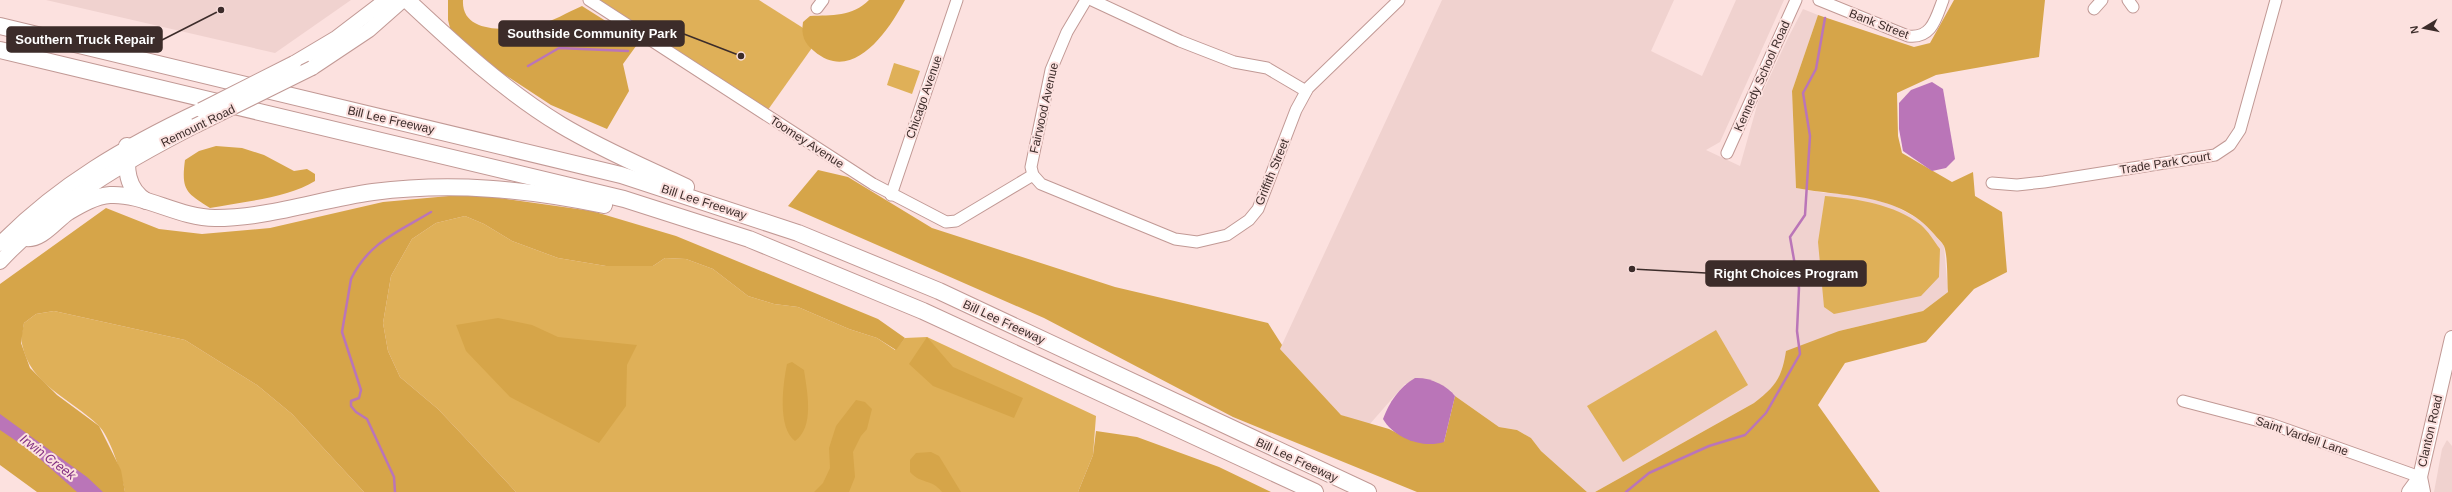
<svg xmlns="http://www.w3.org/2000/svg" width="2452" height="492" font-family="Helvetica,sans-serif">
	<rect width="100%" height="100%" fill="#fce1df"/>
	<!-- built -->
	<g fill="#f0d2cf">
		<polygon points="46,0 351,0 275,53"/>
		<polygon points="1442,0 1674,0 1651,51 1702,76 1736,0 1784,0 1720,142 1706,150 1740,166 1758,102 1788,38 1803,9 1818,15 1792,91 1796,188 1825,193 1853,194 1893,205 1924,222 1944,246 1948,292 1923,311 1839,331 1783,370 1772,389 1754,403 1595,492 1587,492 1541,451 1531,438 1517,430 1499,427 1455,396 1450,390 1405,384 1369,425 1341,415 1280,349"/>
		<polygon points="2447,440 2452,446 2452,492 2434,492 2442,449"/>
	</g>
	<!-- green -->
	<g fill="#dfb058">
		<polygon points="589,0 759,0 819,38 765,114"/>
		<polygon points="894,63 920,71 912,94 887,85"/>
		<path d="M1825,196C1858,199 1894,204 1921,225C1928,231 1934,241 1940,249L1939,277L1921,296L1834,314L1824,307L1818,242Z"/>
		<polygon points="465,216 484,224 512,241 558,258 606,266 653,266 665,258 686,259 713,269 748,296 774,304 798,307 849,329 877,338 895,350 905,338 927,337 1096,416 1093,455 1078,492 516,492 438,409 400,377 388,351 383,323 391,276 412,239 436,223"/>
		<path d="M54,311L185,340L257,385L292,414L364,492H125C122,475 110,436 98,425C70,398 30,385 22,344C20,338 23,329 24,323L36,314Z"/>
		<polygon points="1716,330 1748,385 1623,462 1587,406"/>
	</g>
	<!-- forest -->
	<g fill="#d6a549">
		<path d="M448,0H463C461,36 513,30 537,25C552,22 568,12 582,6L639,42L623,64L629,91L607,129L551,105L496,69L451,32L448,20Z"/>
		<path d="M869,0H905C889,30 853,85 814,51C804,43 801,35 803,22L810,16C832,15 852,17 869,0Z"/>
		<path d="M1954,0H2045L2039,57L1936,75L1897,93L1898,136L1902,153L1952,182L1973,172L1975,196L2002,212L2007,272L1974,289L1926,342L1845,363L1818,405L1880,492H1595L1754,403C1775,387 1782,378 1786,351L1839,331L1923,311L1948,292C1947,280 1948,256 1944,246C1942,242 1937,238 1934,234C1900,193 1844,197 1796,188L1792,91L1818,15L1914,47L1930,43Z"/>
		<path d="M216,146L242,148L264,155L294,171L307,169L315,174V181C288,198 242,202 210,208C186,193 181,190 185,160L199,151Z"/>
		<polygon points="818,170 848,177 932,228 1115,287 1268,323 1282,345 1280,349 1341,415 1389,429 1409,439 1444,442 1455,396 1499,427 1517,430 1531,438 1541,451 1587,492 1417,492 1233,417 1044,318 788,206"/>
		<polygon points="471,194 592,211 676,236 878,319 905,338 896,350 877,338 849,329 798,307 774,304 748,296 713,269 686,259 665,258 653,266 606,266 558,258 512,241 484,224 465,216 436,223 412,239 391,276 383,323 388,351 400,377 438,409 516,492 364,492 292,414 257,385 185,340 54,311 36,314 24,323 21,343 30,368 57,395 99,426 121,470 125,492 37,492 0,465 0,284 106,208 159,229 202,234 270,228 383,202"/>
		<polygon points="498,318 532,325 558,337 637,345 627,365 626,406 599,443 510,397 466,351 456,325"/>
		<polygon points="927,337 953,367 1023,398 1014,418 933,386 909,364"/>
		<path d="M792,362L804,370C807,391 815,427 795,441C777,427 783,384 787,364Z"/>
		<polygon points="856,400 865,402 872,409 867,429 861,436 853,452 855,477 849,492 814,492 823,483 830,468 829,448 836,426"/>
		<polygon points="1096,431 1137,437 1219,467 1271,492 1078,492 1093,455"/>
		<path d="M931,452L939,456L961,492H942C931,478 922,485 910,472V460L916,453Z"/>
	</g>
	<!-- water -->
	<g fill="#ba75b8">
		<polygon points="1932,82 1943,89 1955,159 1946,168 1932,171 1903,151 1899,129 1899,103 1911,90"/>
		<path d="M1415,378C1429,377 1447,385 1455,396L1444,442C1423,449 1394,438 1383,419C1389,403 1399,387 1415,378Z"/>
		<polygon points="0,414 87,477 103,492 77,492 31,451 0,430"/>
	</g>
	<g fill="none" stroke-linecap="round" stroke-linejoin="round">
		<!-- stream -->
		<g stroke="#ba75b8" stroke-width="2.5">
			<polyline points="528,66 559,48 628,51"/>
			<path d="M395,492L394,477L367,419L356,412L351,406V401L359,398L361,390L342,332L351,279C369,242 398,232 431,212"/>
			<polyline points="1626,492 1649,473 1709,446 1745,435 1766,413 1800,354 1797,331 1799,288 1790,237 1805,215 1810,136 1803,93 1816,69 1825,18"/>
		</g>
		<!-- minor casing -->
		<g stroke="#c19995" stroke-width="13">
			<g id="minor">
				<polyline points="589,0 873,184 946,222 956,221 1033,175"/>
				<polyline points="1086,0 1067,32 1051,70 1031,167 1033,175 1041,184 1175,239 1197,242 1227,235 1249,220 1258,209 1296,110 1308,88 1399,0"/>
				<polyline points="1092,0 1180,41 1234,62 1267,68 1306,91"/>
				<path d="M1819,0L1908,36C1932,39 1936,18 1943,0"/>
				<polyline points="2128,0 2133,7"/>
				<polyline points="817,8 823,0"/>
				<polyline points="2094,9 2102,0"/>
				<polyline points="1727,153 1796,0"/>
				<polyline points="1992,183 2017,185 2044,182 2215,155 2230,145 2240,130 2276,0"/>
				<polyline points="891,195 957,0"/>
				<polyline points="2183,401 2271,424 2420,477"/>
			</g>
		</g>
		<!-- major casing -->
		<g stroke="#c19995" stroke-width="16">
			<g id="major">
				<polyline points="294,63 336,38 386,0"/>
				<polyline points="312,68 369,30 403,0"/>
				<path d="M0,244C58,184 127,145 201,110"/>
				<path d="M0,262C56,202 123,163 195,126"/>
				<polyline points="2420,477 2423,492"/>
				<polyline points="2409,492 2420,477 2452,338"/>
			</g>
		</g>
		<!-- highway casing -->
		<g stroke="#c19995" stroke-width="18">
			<g id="highway">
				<path d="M407,0C455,45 505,91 561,125C601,149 644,167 686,187"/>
				<polyline points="0,26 621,175 798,233 939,291 1368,492"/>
				<polyline points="0,50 624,199 749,239 923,311 1315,492"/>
				<path d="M127,146C126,168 126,189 146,201"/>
				<path d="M25,238C41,241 56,220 68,212C80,205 95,196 110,195C143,193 179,218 215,218C269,218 321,199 373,192C452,182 527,189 604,205"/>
			</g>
		</g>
		<!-- minor -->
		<use href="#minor" stroke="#fff" stroke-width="11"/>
		<!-- major -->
		<use href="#major" stroke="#fff" stroke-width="14"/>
		<!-- highway -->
		<use href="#highway" stroke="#fff" stroke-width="16"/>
		<!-- major-bridge casing -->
		<g stroke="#c19995" stroke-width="16" stroke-linecap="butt">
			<g id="major-bridge">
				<polyline points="201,110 294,63"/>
				<polyline points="195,126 312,68"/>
			</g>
		</g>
		<!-- major-bridge -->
		<use href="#major-bridge" stroke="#fff" stroke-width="14"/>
	</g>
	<g text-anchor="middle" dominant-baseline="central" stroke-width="4" stroke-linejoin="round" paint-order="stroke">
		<!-- street labels -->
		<g font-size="12" fill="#3c2c2a" stroke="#fce1df">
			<text transform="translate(1879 24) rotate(21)">Bank Street</text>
			<text transform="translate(1762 76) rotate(-66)">Kennedy School Road</text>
			<text transform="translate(924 97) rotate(-71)">Chicago Avenue</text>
			<text transform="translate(1044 108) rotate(-77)">Fairwood Avenue</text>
			<text transform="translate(391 120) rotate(13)">Bill Lee Freeway</text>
			<text transform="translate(198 126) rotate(-26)">Remount Road</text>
			<text transform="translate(807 142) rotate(33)">Toomey Avenue</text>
			<text transform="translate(2165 163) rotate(-9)">Trade Park Court</text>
			<text transform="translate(1272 172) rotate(-68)">Griffith Street</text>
			<text transform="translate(704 202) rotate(18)">Bill Lee Freeway</text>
			<text transform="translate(1004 322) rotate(25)">Bill Lee Freeway</text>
			<text transform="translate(2430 431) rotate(-77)">Clanton Road</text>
			<text transform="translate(2302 436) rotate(19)">Saint Vardell Lane</text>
			<text transform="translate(1297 460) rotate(25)">Bill Lee Freeway</text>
		</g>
		<!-- water labels -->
		<g font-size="13" font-style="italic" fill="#822f82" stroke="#fce1df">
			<text transform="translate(48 457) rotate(37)">Irwin Creek</text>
		</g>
	</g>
	<!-- callouts -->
	<path fill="none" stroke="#3c2c2a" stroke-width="1.5" d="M741 56L684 34M221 10L162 40M1632 269L1706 273"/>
	<g fill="#3c2c2a" stroke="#fce1df" stroke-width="1.5">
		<circle cx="741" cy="56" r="4"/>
		<circle cx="221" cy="10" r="4"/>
		<circle cx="1632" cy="269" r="4"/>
	</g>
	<g fill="#3c2c2a" stroke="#3c2c2a" stroke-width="1.5">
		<rect x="499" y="21" width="185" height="25" rx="4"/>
		<rect x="7" y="27" width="155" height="25" rx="4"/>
		<rect x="1706" y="261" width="160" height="25" rx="4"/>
	</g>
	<g font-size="13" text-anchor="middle" font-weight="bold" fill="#fff">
		<text x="592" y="38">Southside Community Park</text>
		<text x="85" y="44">Southern Truck Repair</text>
		<text x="1786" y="278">Right Choices Program</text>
	</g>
	<!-- north arrow -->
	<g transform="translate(2424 28) rotate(260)" stroke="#fce1df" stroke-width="3" paint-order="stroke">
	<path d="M0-3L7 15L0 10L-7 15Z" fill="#3c2c2a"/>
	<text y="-6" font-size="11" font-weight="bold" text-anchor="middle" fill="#3c2c2a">N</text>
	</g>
</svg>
